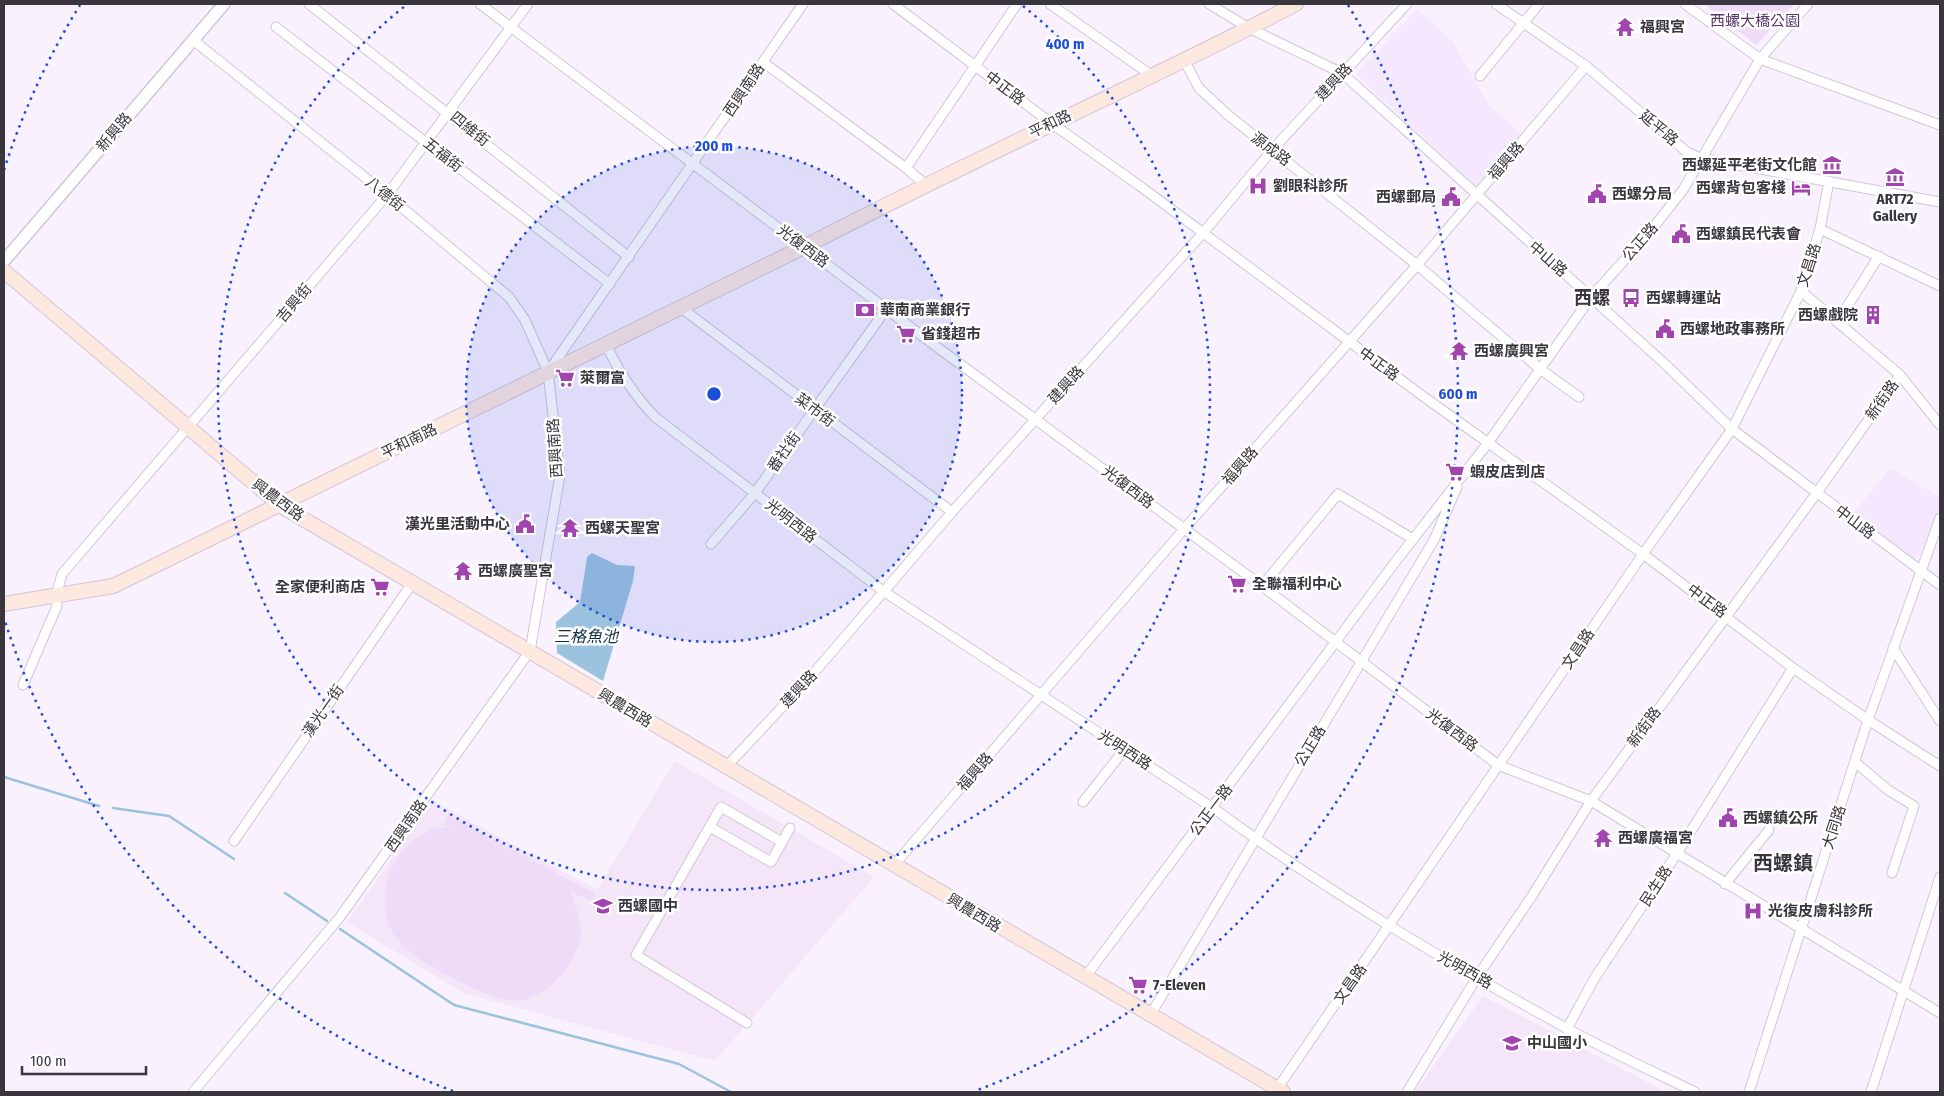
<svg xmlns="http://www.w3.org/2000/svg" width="1944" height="1096" font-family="'Fira Sans Condensed','Noto Sans TC',sans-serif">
	<rect width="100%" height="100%" fill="#f9f1fe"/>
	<!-- built -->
	<g fill="#f5e7fe">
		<polygon points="1417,9 1452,41 1488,104 1523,136 1476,186 1356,74"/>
		<polygon points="1890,468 1940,497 1940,506 1921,553 1914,559 1853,514"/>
	</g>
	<!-- education -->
	<g fill="#f4e5f8">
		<polygon points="675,761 874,877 715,1061 463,993 347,922 433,801 597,890"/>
		<polygon points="1483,996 1664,1091 1667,1092 1415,1092"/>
	</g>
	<!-- green -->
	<g fill="#eddbf8">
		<polygon points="1704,4 1795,4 1756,45"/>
		<path d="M448,815L596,894L592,902L569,890C576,902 583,926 580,941C580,945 576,951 574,955C565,975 543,997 521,1000C504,1002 477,990 463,983C425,964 382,946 385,897C386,886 387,874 393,864C407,844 424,826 450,827L444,824Z"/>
	</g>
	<!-- water -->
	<polygon fill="#9bc3df" points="592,553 617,565 635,566 633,581 603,681 557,653 556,622 580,602 587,557"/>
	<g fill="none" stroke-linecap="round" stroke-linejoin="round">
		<!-- stream -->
		<g stroke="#9bc3df" stroke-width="2.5">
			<polyline points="4,777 99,806"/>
			<polyline points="113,808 169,816 234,859"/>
			<polyline points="285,893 327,921"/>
			<polyline points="340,929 454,1005 679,1064 731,1092"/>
		</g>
		<!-- minor casing -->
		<g stroke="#d1c6d7" stroke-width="11">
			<g id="minor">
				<polyline points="309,4 629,257"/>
				<polyline points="480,4 941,350 1262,586 1498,765 1591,801 1940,1013"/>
				<polyline points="893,4 1051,123 1140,186 1420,394 1643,554 1793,668 1868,720 1940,766"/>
				<polyline points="1050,4 1151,75"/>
				<polyline points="1209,4 1249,28 1342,73 1665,364 1732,429 1940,585"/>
				<polyline points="1496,4 1586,66 1687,152 1700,158 1940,202"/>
				<polyline points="1685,4 1760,59 1940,125"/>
				<polyline points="276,27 610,284"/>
				<polyline points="193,40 387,195 509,297 525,320 548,372"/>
				<polyline points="1184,60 1199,88 1228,115 1417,265 1540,369 1579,397"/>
				<polyline points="763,62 906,168 926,185"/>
				<polyline points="1480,76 1539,4"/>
				<polyline points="906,168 1017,4"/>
				<polyline points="1820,229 1940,286"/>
				<polyline points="1801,291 1900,375 1940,425"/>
				<polyline points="680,307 952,512"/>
				<polyline points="1838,321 1879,256"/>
				<path d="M605,343C619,371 633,394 655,417L883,591L1213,808C1325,890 1445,961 1566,1028C1608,1051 1652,1071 1695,1092"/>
				<polyline points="711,544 755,493 887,308"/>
				<polyline points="1262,586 1338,494 1413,539"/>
				<polyline points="1893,648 1940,721"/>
				<polyline points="23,685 57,606 56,596 62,574 387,195 528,4"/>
				<polyline points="1855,762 1888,790 1914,806 1892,873"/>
				<polyline points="726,767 812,675 952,512 1203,233 1273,149 1407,4"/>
				<polyline points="1083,802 1124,750"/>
				<polyline points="710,827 771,862 790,828"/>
				<polyline points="234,841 413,582"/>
				<polyline points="894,865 1184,529 1417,265 1586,66"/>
				<polyline points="1725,884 1769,830"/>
				<polyline points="1086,976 1396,561 1488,443 1591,297 1648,234 1683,190 1760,59 1808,4"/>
				<polyline points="1151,1014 1434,540 1457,487"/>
				<polyline points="747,1023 636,955 721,807 782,842"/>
				<polyline points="1567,1029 1594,979 1676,855 1793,668"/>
				<polyline points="193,1092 340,917 530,651 560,475 548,372 803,4"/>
				<polyline points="1275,1092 1643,554 1732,429 1801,291 1820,229 1829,181"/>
				<polyline points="1407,1092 1477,977 1532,896 1591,801 1816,494 1900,375"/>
				<polyline points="1749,1092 1868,720 1940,518"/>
				<polyline points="1871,1092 1940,877"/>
			</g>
		</g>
		<!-- tertiary casing -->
		<g stroke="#d1c6d7" stroke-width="14">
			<polyline id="tertiary" points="4,261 224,4"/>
		</g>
		<!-- secondary casing -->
		<g stroke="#d1c6d7" stroke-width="16">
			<g id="secondary">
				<polyline points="4,271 281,506 1283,1092"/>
				<path d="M4,604L113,586L142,572L804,247C966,162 1134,88 1296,4"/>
			</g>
		</g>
		<!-- minor -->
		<use href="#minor" stroke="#fff" stroke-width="9"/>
		<!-- tertiary -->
		<use href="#tertiary" stroke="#fff" stroke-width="11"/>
		<!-- secondary -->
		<use href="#secondary" stroke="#fce8df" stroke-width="14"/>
	</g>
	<!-- distance rings -->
	<circle cx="714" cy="394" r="248" fill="#1d4ed8" fill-opacity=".12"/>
	<g fill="none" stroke="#1d4ed8" stroke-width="2.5" stroke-dasharray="2.5 5">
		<circle cx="714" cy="394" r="248"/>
		<path d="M1023 6A496 496 0 1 1 405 6"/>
		<path d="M453 1091A744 744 0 0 1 4 618M4 170A744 744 0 0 1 80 5M1348 5A744 744 0 0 1 975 1091"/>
	</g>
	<!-- icons -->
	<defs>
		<g id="temple-bare" transform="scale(1.5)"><path d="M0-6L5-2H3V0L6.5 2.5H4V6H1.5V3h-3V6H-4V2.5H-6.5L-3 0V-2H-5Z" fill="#a144ae" stroke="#fff" stroke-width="2.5" paint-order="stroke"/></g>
		<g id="museum-bare" transform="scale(1.5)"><path d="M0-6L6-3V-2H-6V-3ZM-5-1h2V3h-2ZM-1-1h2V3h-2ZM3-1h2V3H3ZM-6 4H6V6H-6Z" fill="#a144ae" stroke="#fff" stroke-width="2.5" paint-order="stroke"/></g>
		<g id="hospital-bare" transform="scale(1.5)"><path d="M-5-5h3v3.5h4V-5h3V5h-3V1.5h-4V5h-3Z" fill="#a144ae" stroke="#fff" stroke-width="2.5" paint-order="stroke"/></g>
		<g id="hotel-bare" transform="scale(1.5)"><path d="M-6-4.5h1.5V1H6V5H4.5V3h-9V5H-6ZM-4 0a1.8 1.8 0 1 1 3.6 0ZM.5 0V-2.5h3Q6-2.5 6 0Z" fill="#a144ae" stroke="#fff" stroke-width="2.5" paint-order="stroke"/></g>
		<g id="civic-bare" transform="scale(1.5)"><path d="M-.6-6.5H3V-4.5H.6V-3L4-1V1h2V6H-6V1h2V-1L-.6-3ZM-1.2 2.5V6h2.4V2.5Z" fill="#a144ae" stroke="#fff" stroke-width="2.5" paint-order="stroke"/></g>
		<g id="bus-bare" transform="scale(1.5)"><path d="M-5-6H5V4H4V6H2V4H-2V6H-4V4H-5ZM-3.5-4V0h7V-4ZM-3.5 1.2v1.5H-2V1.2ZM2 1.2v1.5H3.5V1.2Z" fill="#a144ae" stroke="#fff" stroke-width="2.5" paint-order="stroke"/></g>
		<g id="bank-bare" transform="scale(1.5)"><path d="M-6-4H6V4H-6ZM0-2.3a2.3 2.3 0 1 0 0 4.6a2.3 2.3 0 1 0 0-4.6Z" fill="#a144ae" stroke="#fff" stroke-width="2.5" paint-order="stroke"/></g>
		<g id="building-bare" transform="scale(1.5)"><path d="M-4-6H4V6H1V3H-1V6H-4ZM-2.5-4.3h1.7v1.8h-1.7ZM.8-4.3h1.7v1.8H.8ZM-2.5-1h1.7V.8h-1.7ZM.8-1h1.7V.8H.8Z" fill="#a144ae" stroke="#fff" stroke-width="2.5" paint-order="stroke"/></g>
		<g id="supermarket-bare" transform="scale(1.5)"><path d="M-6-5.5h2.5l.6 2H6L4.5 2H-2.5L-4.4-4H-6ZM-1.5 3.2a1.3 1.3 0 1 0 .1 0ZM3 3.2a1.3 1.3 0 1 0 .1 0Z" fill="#a144ae" stroke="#fff" stroke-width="2.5" paint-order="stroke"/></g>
		<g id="school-bare" transform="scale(1.5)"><path d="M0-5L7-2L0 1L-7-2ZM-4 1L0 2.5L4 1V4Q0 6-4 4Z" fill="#a144ae" stroke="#fff" stroke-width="2.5" paint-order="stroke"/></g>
	</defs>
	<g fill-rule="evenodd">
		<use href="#temple-bare" x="1625" y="27"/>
		<use href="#museum-bare" x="1832" y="165"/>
		<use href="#museum-bare" x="1895" y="177"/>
		<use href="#hospital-bare" x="1258" y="186"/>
		<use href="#hotel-bare" x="1801" y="188"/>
		<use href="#civic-bare" x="1597" y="194"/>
		<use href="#civic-bare" x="1451" y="197"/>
		<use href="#civic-bare" x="1681" y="234"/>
		<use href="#bus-bare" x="1631" y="298"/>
		<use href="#bank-bare" x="865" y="310"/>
		<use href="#building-bare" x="1873" y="315"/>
		<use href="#civic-bare" x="1665" y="329"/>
		<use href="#supermarket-bare" x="906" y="334"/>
		<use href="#temple-bare" x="1459" y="351"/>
		<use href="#supermarket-bare" x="565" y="378"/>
		<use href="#supermarket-bare" x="1455" y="472"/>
		<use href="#civic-bare" x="525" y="524"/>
		<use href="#temple-bare" x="570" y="528"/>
		<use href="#temple-bare" x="463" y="571"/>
		<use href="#supermarket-bare" x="1237" y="584"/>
		<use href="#supermarket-bare" x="380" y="587"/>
		<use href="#civic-bare" x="1728" y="818"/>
		<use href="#temple-bare" x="1603" y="838"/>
		<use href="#school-bare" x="603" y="906"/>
		<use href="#hospital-bare" x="1753" y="911"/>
		<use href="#supermarket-bare" x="1138" y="985"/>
		<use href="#school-bare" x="1512" y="1043"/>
	</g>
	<g text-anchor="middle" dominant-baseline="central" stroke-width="5" stroke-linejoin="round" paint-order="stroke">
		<!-- park labels -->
		<g font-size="15" fill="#583869" stroke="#fff">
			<text x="1755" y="21">西螺大橋公園</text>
		</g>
		<!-- poi labels -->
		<g font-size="15" font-weight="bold" fill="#3a363d" stroke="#fff" text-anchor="start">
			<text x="1640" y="27">福興宮</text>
			<text x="1817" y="165" text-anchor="end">西螺延平老街文化館</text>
			<text x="1273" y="186">劉眼科診所</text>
			<text x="1786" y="188" text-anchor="end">西螺背包客棧</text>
			<text x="1612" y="194">西螺分局</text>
			<text x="1436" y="197" text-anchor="end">西螺郵局</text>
			<text x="1895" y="199" text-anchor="middle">ART72<tspan x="1895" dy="17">Gallery</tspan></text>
			<text x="1696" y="234">西螺鎮民代表會</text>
			<text x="1646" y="298">西螺轉運站</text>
			<text x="880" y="310">華南商業銀行</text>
			<text x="1858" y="315" text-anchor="end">西螺戲院</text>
			<text x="1680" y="329">西螺地政事務所</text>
			<text x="921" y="334">省錢超市</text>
			<text x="1474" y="351">西螺廣興宮</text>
			<text x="580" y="378">萊爾富</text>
			<text x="1470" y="472">蝦皮店到店</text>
			<text x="510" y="524" text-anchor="end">漢光里活動中心</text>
			<text x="585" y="528">西螺天聖宮</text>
			<text x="478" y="571">西螺廣聖宮</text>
			<text x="1252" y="584">全聯福利中心</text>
			<text x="365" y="587" text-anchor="end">全家便利商店</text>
			<text x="1743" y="818">西螺鎮公所</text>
			<text x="1618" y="838">西螺廣福宮</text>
			<text x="618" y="906">西螺國中</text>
			<text x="1768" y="911">光復皮膚科診所</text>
			<text x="1153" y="985">7-Eleven</text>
			<text x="1527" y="1043">中山國小</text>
		</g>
		<!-- street labels -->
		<g font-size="15" fill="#3a363d" stroke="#fff">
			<text transform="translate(1334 82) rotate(-47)">建興路</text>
			<text transform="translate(1005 88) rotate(37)">中正路</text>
			<text transform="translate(744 90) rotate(-56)">西興南路</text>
			<text transform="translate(1050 124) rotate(-26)">平和路</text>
			<text transform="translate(1659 128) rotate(40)">延平路</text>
			<text transform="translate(470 129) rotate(39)">四維街</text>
			<text transform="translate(114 132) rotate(-50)">新興路</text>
			<text transform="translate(1271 149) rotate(37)">源成路</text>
			<text transform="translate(443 155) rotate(38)">五福街</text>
			<text transform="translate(1506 161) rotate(-49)">福興路</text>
			<text transform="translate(385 194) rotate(39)">八德街</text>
			<text transform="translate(1640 242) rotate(-49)">公正路</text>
			<text transform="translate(803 246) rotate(37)">光復西路</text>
			<text transform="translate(1548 259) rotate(41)">中山路</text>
			<text transform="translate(1809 265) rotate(-72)">文昌路</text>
			<text transform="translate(294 303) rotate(-50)">吉興街</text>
			<text transform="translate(1379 364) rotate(36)">中正路</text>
			<text transform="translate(1066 385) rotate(-48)">建興路</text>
			<text transform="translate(1882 400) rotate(-55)">新街路</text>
			<text transform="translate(815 410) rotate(37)">菜市街</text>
			<text transform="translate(409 441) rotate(-26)">平和南路</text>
			<text transform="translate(555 448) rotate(-94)">西興南路</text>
			<text transform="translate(784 452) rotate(-55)">番社街</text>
			<text transform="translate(1240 466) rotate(-49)">福興路</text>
			<text transform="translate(1128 487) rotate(37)">光復西路</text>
			<text transform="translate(278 500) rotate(36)">興農西路</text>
			<text transform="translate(791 521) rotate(38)">光明西路</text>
			<text transform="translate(1855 522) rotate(37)">中山路</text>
			<text transform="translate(1707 601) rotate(37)">中正路</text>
			<text transform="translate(1578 649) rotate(-56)">文昌路</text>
			<text transform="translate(799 689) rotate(-47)">建興路</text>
			<text transform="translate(625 708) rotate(31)">興農西路</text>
			<text transform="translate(323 711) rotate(-55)">漢光一街</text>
			<text transform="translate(1644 727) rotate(-54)">新街路</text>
			<text transform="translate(1452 730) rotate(37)">光復西路</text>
			<text transform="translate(1310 746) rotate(-59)">公正路</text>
			<text transform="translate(1125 750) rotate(33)">光明西路</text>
			<text transform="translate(975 772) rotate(-49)">福興路</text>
			<text transform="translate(1211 810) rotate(-53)">公正一路</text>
			<text transform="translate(406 826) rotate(-55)">西興南路</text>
			<text transform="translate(1834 827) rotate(-72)">大同路</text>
			<text transform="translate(1656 886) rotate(-57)">民生路</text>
			<text transform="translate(974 913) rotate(31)">興農西路</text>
			<text transform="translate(1465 970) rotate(29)">光明西路</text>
			<text transform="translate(1350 984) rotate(-55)">文昌路</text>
		</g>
		<!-- water labels -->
		<g font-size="16" font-style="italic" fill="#0f3044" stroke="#fff">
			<text x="586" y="636">三格魚池</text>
		</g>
		<!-- quarter labels -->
		<g font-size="18" font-weight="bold" fill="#3a363d" stroke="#fff">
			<text x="1592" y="298">西螺</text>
		</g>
		<!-- district labels -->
		<g font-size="20" font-weight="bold" fill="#3a363d" stroke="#fff">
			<text x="1783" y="863">西螺鎮</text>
		</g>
	</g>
	<circle cx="714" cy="394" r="8" fill="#1d4ed8" stroke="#fff" stroke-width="2.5"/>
	<g font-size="15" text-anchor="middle" font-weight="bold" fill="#1d4ed8" stroke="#fff" stroke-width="5" stroke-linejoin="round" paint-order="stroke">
		<text x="1065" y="49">400 m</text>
		<text x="714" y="151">200 m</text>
		<text x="1458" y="399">600 m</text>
	</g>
	<!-- border -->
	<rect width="1944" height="1096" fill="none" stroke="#3a363d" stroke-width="10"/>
	<!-- scale -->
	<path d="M22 1066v8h124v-8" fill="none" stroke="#3a363d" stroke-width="2.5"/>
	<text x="30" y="1066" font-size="15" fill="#3a363d" stroke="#ffffff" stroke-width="4" paint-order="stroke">100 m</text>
</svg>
